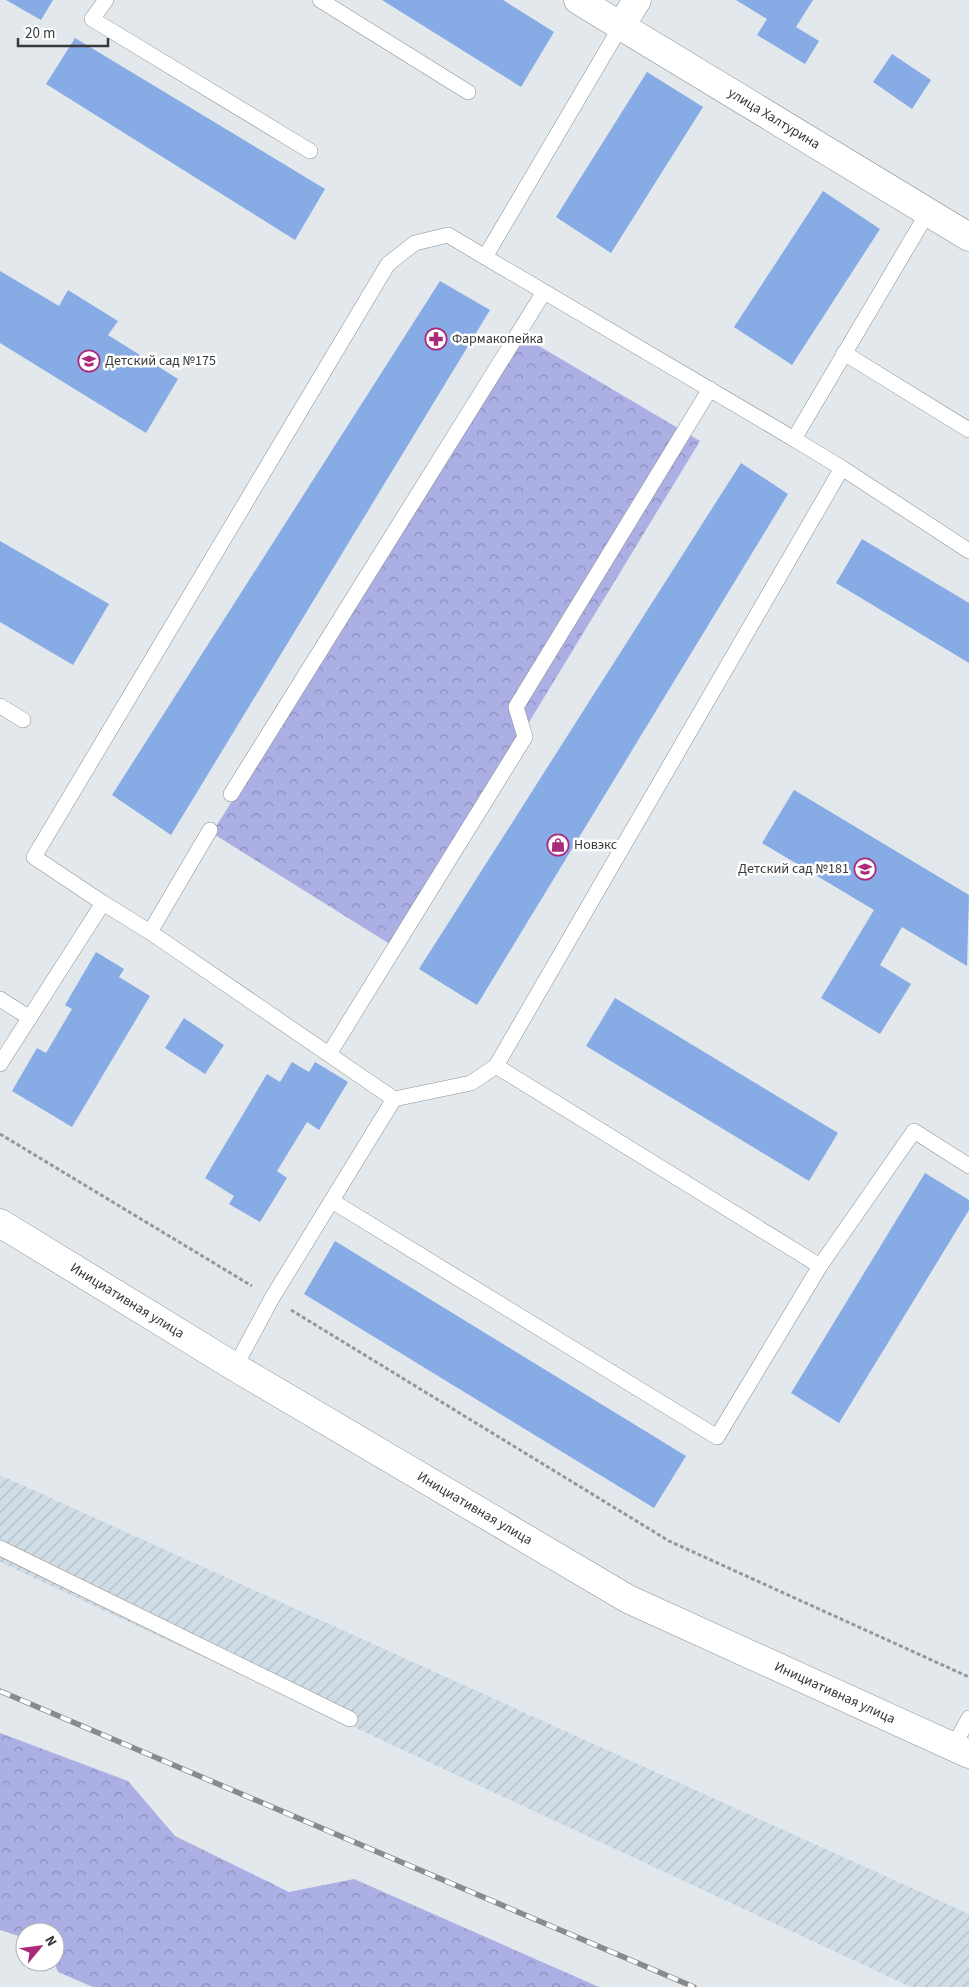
<svg xmlns="http://www.w3.org/2000/svg" width="969" height="1987" font-family="'Source Sans 3',sans-serif">
	<defs>
		<pattern id="industrial-furrows" width="10" height="10" patternUnits="userSpaceOnUse" patternTransform="scale(1.25)"><rect width="10" height="10" fill="#d0dde6"/><path d="M-1 1l2-2M0 10L10 0M9 11l2-2" fill="none" stroke="#b3bec6"/></pattern>
		<pattern id="forest-crowns" width="20" height="18" patternUnits="userSpaceOnUse" patternTransform="scale(1.25)"><rect width="20" height="18" fill="#abafe4"/><path d="M2 6a3 3 0 1 1 6 0M12 15a3 3 0 1 1 6 0" fill="none" stroke="#8c8fba"/></pattern>
	</defs>
	<rect width="100%" height="100%" fill="#e2e8ec"/>
	<!-- industrial -->
	<polygon fill="url(#industrial-furrows)" points="0,1475 969,1914 969,1987 911,1987 0,1562"/>
	<!-- forest -->
	<g fill="url(#forest-crowns)">
		<polygon points="522,336 700,441 393,946 212,833"/>
		<polygon points="0,1733 128,1781 175,1836 289,1892 354,1879 599,1987 93,1987 58,1972 54,1962 55,1932 25,1932 25,1938 0,1930"/>
	</g>
	<!-- building -->
	<g fill="#87abe5">
		<polygon points="6,0 53,0 41,20"/>
		<polygon points="382,0 503,0 554,32 521,87"/>
		<polygon points="736,0 813,0 796,27 819,41 805,64 757,35 767,19"/>
		<polygon points="75,38 325,189 295,240 46,84"/>
		<polygon points="892,54 931,80 912,109 873,82"/>
		<polygon points="647,72 703,107 611,253 556,217"/>
		<polygon points="823,191 880,229 792,365 734,327"/>
		<polygon points="0,271 59,306 68,290 118,321 108,335 178,379 146,433 0,343"/>
		<polygon points="440,281 490,310 171,835 112,795"/>
		<polygon points="741,463 788,494 477,1005 419,969"/>
		<polygon points="862,539 969,603 969,663 836,583"/>
		<polygon points="0,541 109,604 73,665 0,622"/>
		<polygon points="794,790 969,895 967,966 902,927 880,965 911,984 880,1034 821,998 874,910 762,843"/>
		<polygon points="96,952 124,969 119,977 150,996 72,1127 12,1091 37,1048 46,1053 72,1009 65,1005"/>
		<polygon points="615,998 838,1133 809,1181 586,1046"/>
		<polygon points="184,1018 224,1045 205,1074 165,1048"/>
		<polygon points="292,1062 309,1072 315,1062 348,1082 319,1130 307,1122 277,1171 287,1178 260,1222 229,1204 234,1196 205,1178 267,1074 280,1082"/>
		<polygon points="925,1173 969,1200 969,1210 839,1423 791,1393"/>
		<polygon points="335,1241 686,1456 654,1508 304,1294"/>
	</g>
	<g fill="none" stroke-linecap="round" stroke-linejoin="round">
		<!-- service casing -->
		<g stroke="#8a8f93" stroke-width="16">
			<g id="service">
				<polyline points="106,0 92,19 310,151"/>
				<polyline points="320,0 468,92"/>
				<polyline points="485,257 794,439"/>
				<polyline points="844,353 969,430"/>
				<polyline points="842,468 969,551"/>
				<polyline points="0,706 23,720"/>
				<polyline points="231,794 544,292"/>
				<polyline points="103,903 150,932 394,1099"/>
				<polyline points="150,932 210,830"/>
				<polyline points="0,999 30,1018"/>
				<polyline points="329,1054 525,737 516,707 710,389"/>
				<polyline points="0,1064 103,903 34,857 388,264 415,243 448,235 485,257 621,26"/>
				<polyline points="496,1066 820,1266 914,1131 969,1166"/>
				<polyline points="332,1201 717,1437 820,1266"/>
				<polyline points="235,1367 272,1298 394,1099 471,1083 496,1066 842,468 794,439 928,212"/>
				<polyline points="0,1548 350,1719"/>
				<polyline points="953,1747 969,1718"/>
			</g>
		</g>
		<!-- minor casing -->
		<g stroke="#8a8f93" stroke-width="29">
			<g id="minor">
				<path id="s1" d="M578,0L969,237"/>
				<polyline points="621,26 637,0"/>
				<path id="s2" d="M0,1223L235,1367L628,1599L969,1754"/>
			</g>
		</g>
		<!-- path -->
		<g stroke="#94989c" stroke-width="3" stroke-dasharray="4 2.5" stroke-linecap="butt">
			<polyline points="0,1134 252,1286"/>
			<polyline points="291,1310 669,1541 969,1677"/>
		</g>
		<!-- service -->
		<use href="#service" stroke="#fff" stroke-width="15"/>
		<!-- minor -->
		<use href="#minor" stroke="#fff" stroke-width="28"/>
		<!-- rail casing -->
		<g stroke="#888b8e" stroke-width="5.5">
			<polyline id="rail" points="0,1691 694,1987"/>
		</g>
		<!-- rail -->
		<use href="#rail" stroke="#fff" stroke-width="4" stroke-dasharray="11" stroke-linecap="butt"/>
	</g>
	<!-- icons -->
	<defs>
		<g id="pharmacy-ring" transform="scale(1.125)"><circle r="9.5" fill="#fff" stroke="#aa2a79" stroke-width="1.5"/><path d="M-2-6h4v4h4v4h-4v4h-4v-4h-4v-4h4Z" fill="#aa2a79"/></g>
		<g id="school-ring" transform="scale(1.125)"><circle r="9.5" fill="#fff" stroke="#aa2a79" stroke-width="1.5"/><path d="M0-5L7-2L0 1L-7-2ZM-4 1L0 2.5L4 1V4Q0 6-4 4Z" fill="#aa2a79"/></g>
		<g id="shop-ring" transform="scale(1.125)"><circle r="9.5" fill="#fff" stroke="#aa2a79" stroke-width="1.5"/><path d="M-5-2.5h2.3a2.7 3.5 0 0 1 5.4 0H5L5.5 6h-11ZM-1.5-2.5h3a1.5 2.3 0 0 0-3 0Z" fill="#aa2a79"/></g>
	</defs>
	<g fill-rule="evenodd">
		<use href="#pharmacy-ring" x="436" y="339"/>
		<use href="#school-ring" x="89" y="361"/>
		<use href="#shop-ring" x="558" y="845"/>
		<use href="#school-ring" x="865" y="869"/>
	</g>
	<g text-anchor="middle" dominant-baseline="central" stroke-width="5" stroke-linejoin="round" paint-order="stroke">
		<!-- street labels -->
		<g font-size="14" fill="#37393b" stroke="#fff">
			<text stroke="none"><textPath href="#s1" startOffset="229">улица Халтурина</textPath></text>
			<text stroke="none"><textPath href="#s2" startOffset="149">Инициативная улица</textPath></text>
			<text stroke="none"><textPath href="#s2" startOffset="554">Инициативная улица</textPath></text>
			<text stroke="none"><textPath href="#s2" startOffset="959">Инициативная улица</textPath></text>
		</g>
		<!-- poi labels -->
		<g font-size="14" fill="#37393b" stroke="#fff" text-anchor="start">
			<text x="452" y="339">Фармакопейка</text>
			<text x="105" y="361">Детский сад №175</text>
			<text x="574" y="845">Новэкс</text>
			<text x="849" y="869" text-anchor="end">Детский сад №181</text>
		</g>
	</g>
	<!-- north arrow -->
	<g transform="translate(40 1947) rotate(61)"><circle r="24" fill="#ffffff" stroke="#afb0b1"/>
	<path d="M0-4L9 19L0 12L-9 19Z" fill="#aa2a79"/>
	<text y="-8" font-size="14" font-weight="bold" text-anchor="middle" fill="#37393b">N</text>
	</g>
	<!-- scale -->
	<path d="M18 38v8h90v-8" fill="none" stroke="#37393b" stroke-width="2.5"/>
	<text x="25" y="38" font-size="15" fill="#37393b" stroke="#ffffff" stroke-width="4" paint-order="stroke">20 m</text>
</svg>
